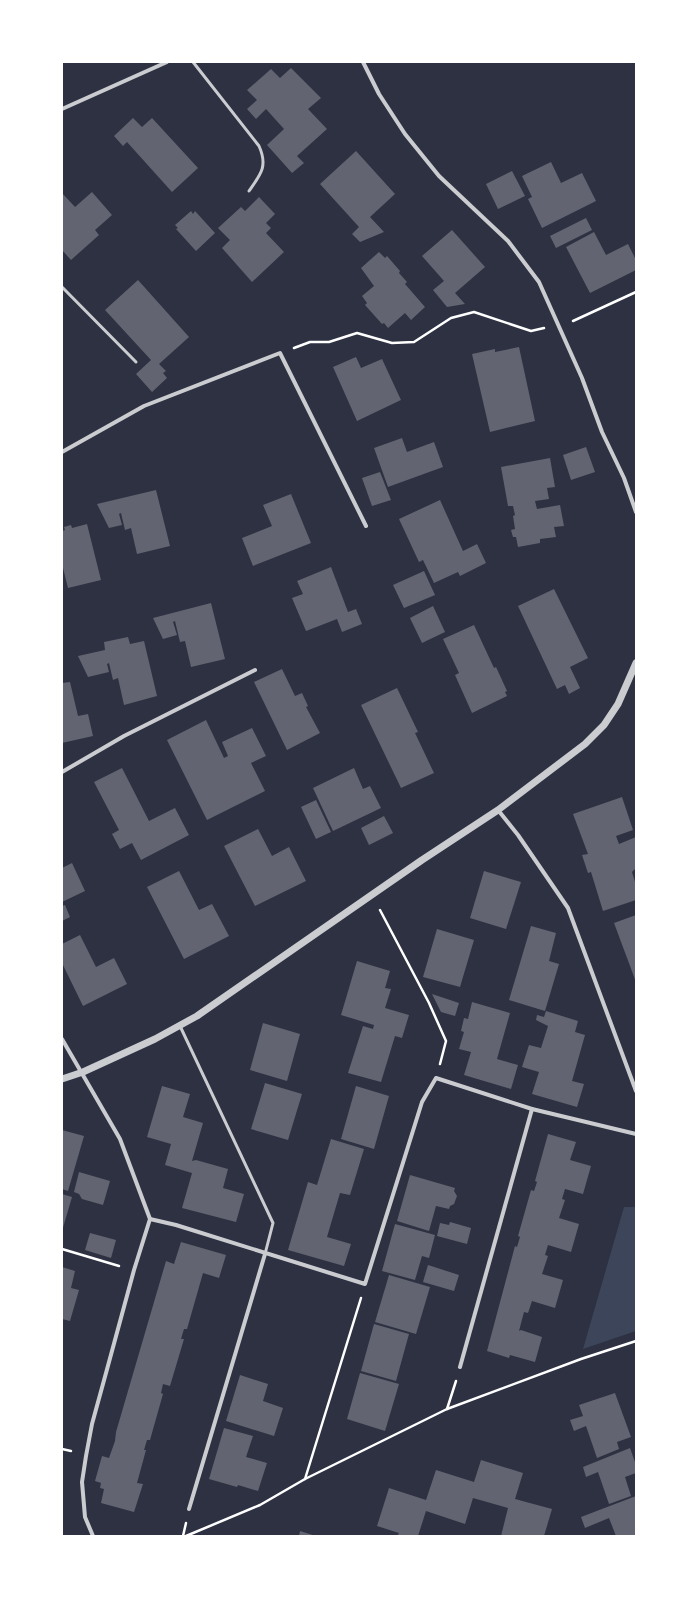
<svg xmlns="http://www.w3.org/2000/svg" width="698" height="1598" font-family="Signika,sans-serif">
	<rect width="100%" height="100%" fill="#2d3142"/>
	<!-- green -->
	<polygon fill="#3c4559" points="624,1207 636,1207 636,1331 583,1349"/>
	<!-- building -->
	<g fill="#626471">
		<polygon points="291,68 321,98 308,109 327,129 297,156 304,163 292,173 267,145 284,129 266,109 256,119 247,109 257,100 247,90 271,69 280,78"/>
		<polygon points="133,118 142,127 152,118 198,168 172,192 127,142 123,146 114,136"/>
		<polygon points="356,151 395,194 370,217 384,232 360,242 352,234 359,227 320,184"/>
		<polygon points="551,162 561,183 582,173 596,201 542,228 528,199 532,197 522,176"/>
		<polygon points="512,171 525,196 498,209 486,184"/>
		<polygon points="92,192 112,215 95,230 99,235 71,260 62,250 62,193 75,207"/>
		<polygon points="259,197 275,214 266,223 271,228 266,233 284,252 252,282 222,248 230,240 218,228 241,207 245,211"/>
		<polygon points="191,211 193,214 195,211 215,233 196,251 176,229 178,228 175,225"/>
		<polygon points="586,218 592,230 556,248 550,236"/>
		<polygon points="452,230 485,267 455,293 465,304 447,307 433,290 444,281 422,256"/>
		<polygon points="594,232 606,255 628,244 636,260 636,270 590,293 566,247"/>
		<polygon points="379,252 385,258 387,256 400,271 399,273 407,282 405,284 425,307 411,320 405,313 388,328 384,323 382,324 365,305 367,303 362,296 374,286 361,268"/>
		<polygon points="138,280 189,337 159,364 166,371 163,373 167,378 152,392 136,374 151,360 105,310"/>
		<polygon points="519,347 535,421 490,432 472,354 495,349 495,352"/>
		<polygon points="356,357 361,368 382,359 401,400 357,421 333,367"/>
		<polygon points="402,438 407,452 434,442 443,467 388,487 374,448"/>
		<polygon points="586,447 595,472 571,480 563,455"/>
		<polygon points="550,458 555,487 547,488 549,499 535,501 537,509 560,505 564,526 554,527 556,537 540,539 540,543 518,547 516,537 513,537 511,530 515,529 513,516 515,515 513,506 508,506 501,467"/>
		<polygon points="380,472 391,500 372,506 362,478"/>
		<polygon points="156,490 170,546 137,554 131,528 125,530 121,513 119,514 122,525 109,528 97,504"/>
		<polygon points="291,494 311,543 253,566 242,538 272,526 263,505"/>
		<polygon points="440,500 463,551 477,544 486,563 460,576 458,572 434,583 423,560 419,562 399,519"/>
		<polygon points="87,524 101,580 68,588 62,564 62,531 65,530 64,527 71,525 72,528"/>
		<polygon points="331,567 348,612 356,609 362,624 342,632 337,619 306,631 292,598 303,594 297,581"/>
		<polygon points="424,571 435,595 404,608 393,585"/>
		<polygon points="554,589 588,658 570,667 580,688 569,694 565,685 557,689 518,606"/>
		<polygon points="211,603 225,659 191,667 185,641 180,642 175,621 173,622 177,635 163,639 153,618"/>
		<polygon points="433,606 445,632 422,643 410,618"/>
		<polygon points="474,625 494,668 496,667 507,691 505,692 507,696 472,713 455,675 459,673 443,639"/>
		<polygon points="128,637 130,644 144,641 157,696 124,705 118,678 113,680 109,663 107,664 109,672 88,677 78,656 105,650 104,642"/>
		<polygon points="282,669 295,696 302,693 308,706 306,707 320,733 287,750 254,682"/>
		<polygon points="70,682 78,716 88,714 93,736 62,743 62,683"/>
		<polygon points="397,688 418,732 415,733 434,773 401,788 361,705"/>
		<polygon points="206,720 224,758 228,756 222,742 252,728 266,756 251,763 265,791 207,820 167,740"/>
		<polygon points="122,768 149,821 175,808 189,835 141,860 132,843 120,849 112,834 119,830 94,782"/>
		<polygon points="354,768 363,789 370,786 381,808 333,831 313,788"/>
		<polygon points="622,797 633,830 616,836 619,844 636,837 636,868 632,872 636,885 636,900 603,911 591,872 588,873 582,855 588,854 573,814"/>
		<polygon points="316,800 331,832 316,839 301,807"/>
		<polygon points="384,816 393,833 369,845 361,828"/>
		<polygon points="258,829 272,856 289,847 306,881 255,906 224,846"/>
		<polygon points="72,863 85,891 62,902 62,868"/>
		<polygon points="179,871 199,910 212,904 229,936 184,959 147,887"/>
		<polygon points="484,871 521,882 506,929 470,918"/>
		<polygon points="65,905 70,917 62,921 62,906"/>
		<polygon points="636,915 636,982 614,923"/>
		<polygon points="531,926 556,933 549,961 559,964 545,1011 509,1000"/>
		<polygon points="437,929 474,940 460,987 423,977"/>
		<polygon points="80,935 96,967 114,958 127,984 83,1006 62,963 62,944"/>
		<polygon points="357,961 390,971 385,988 391,989 385,1008 409,1015 402,1038 395,1036 381,1082 348,1073 363,1026 373,1029 374,1025 341,1015"/>
		<polygon points="432,994 459,1003 455,1016 441,1012"/>
		<polygon points="472,1002 510,1013 497,1059 518,1065 511,1089 464,1075 471,1052 459,1049 464,1032 461,1031 464,1018 468,1019"/>
		<polygon points="546,1011 578,1021 575,1032 585,1035 572,1081 584,1084 577,1107 532,1094 539,1072 522,1067 529,1045 541,1048 548,1026 536,1020 537,1015 544,1017"/>
		<polygon points="263,1023 300,1034 287,1081 250,1070"/>
		<polygon points="265,1083 302,1094 288,1140 251,1129"/>
		<polygon points="162,1086 190,1094 183,1117 203,1123 192,1161 196,1160 228,1169 223,1188 244,1194 236,1222 182,1208 192,1173 165,1165 171,1144 147,1137"/>
		<polygon points="356,1086 389,1096 374,1149 341,1139"/>
		<polygon points="62,1130 84,1136 68,1191 62,1189"/>
		<polygon points="548,1134 576,1142 570,1160 591,1166 583,1194 565,1189 562,1199 565,1200 559,1218 579,1224 571,1252 548,1245 545,1255 548,1256 542,1274 563,1280 555,1308 532,1301 528,1313 524,1312 519,1331 521,1330 542,1337 535,1362 510,1355 509,1358 487,1351 515,1246 517,1247 520,1237 518,1236 531,1190 534,1191 537,1182 535,1181"/>
		<polygon points="331,1139 364,1149 350,1195 340,1193 327,1237 351,1244 344,1266 288,1250 308,1182 317,1185"/>
		<polygon points="79,1172 110,1181 103,1205 82,1199 79,1194 74,1192"/>
		<polygon points="410,1175 455,1188 454,1191 457,1196 454,1204 450,1206 449,1209 436,1206 429,1231 397,1221"/>
		<polygon points="62,1194 72,1197 62,1231"/>
		<polygon points="450,1222 471,1228 467,1244 437,1236 440,1223 449,1225"/>
		<polygon points="395,1224 435,1235 429,1258 422,1256 415,1280 382,1271"/>
		<polygon points="90,1233 116,1240 111,1258 85,1250"/>
		<polygon points="181,1242 226,1255 219,1278 203,1273 187,1329 184,1329 181,1339 184,1339 170,1386 163,1384 161,1393 163,1394 150,1440 147,1440 144,1450 146,1450 137,1483 143,1484 134,1512 101,1503 104,1489 100,1488 101,1483 95,1481 102,1456 109,1458 115,1441 116,1432 166,1261 174,1264"/>
		<polygon points="428,1265 459,1275 454,1291 423,1282"/>
		<polygon points="62,1267 75,1271 71,1288 79,1290 70,1321 62,1319"/>
		<polygon points="389,1275 430,1287 416,1334 375,1322"/>
		<polygon points="374,1324 409,1334 396,1381 361,1371"/>
		<polygon points="360,1373 399,1384 385,1431 347,1419"/>
		<polygon points="240,1375 268,1384 263,1401 283,1408 274,1436 226,1421"/>
		<polygon points="615,1393 631,1437 617,1442 619,1449 597,1458 586,1426 574,1431 570,1420 583,1416 579,1405"/>
		<polygon points="224,1428 253,1436 246,1457 267,1463 258,1491 238,1485 237,1487 209,1479"/>
		<polygon points="630,1448 636,1465 636,1473 625,1477 631,1496 609,1504 598,1472 586,1477 583,1467"/>
		<polygon points="481,1460 523,1473 515,1499 552,1509 544,1536 501,1536 508,1508 473,1498 465,1524 426,1511 418,1536 397,1536 399,1533 377,1526 389,1488 426,1500 436,1470 474,1482"/>
		<polygon points="636,1496 636,1536 616,1536 609,1518 585,1528 581,1517"/>
		<polygon points="300,1531 316,1536 299,1536"/>
	</g>
	<g fill="none" stroke-linecap="round" stroke-linejoin="round">
		<!-- path -->
		<g stroke="#fff" stroke-width="2.5">
			<polyline points="573,321 636,292"/>
			<polyline points="294,348 310,342 329,342 357,333 392,343 414,342 451,318 474,312 531,331 544,328"/>
			<polyline points="380,910 429,1003 446,1041 440,1064"/>
			<polyline points="62,1249 119,1266"/>
			<polyline points="447,1409 456,1381"/>
			<polyline points="62,1449 71,1451"/>
			<polyline points="305,1479 361,1298"/>
			<polyline points="183,1536 186,1523"/>
			<polyline points="186,1536 260,1505 305,1479 447,1409 581,1359 636,1341"/>
		</g>
		<!-- service -->
		<g stroke="#caccd0" stroke-width="3">
			<path d="M193,62L259,146C268,166 261,174 249,191"/>
			<polyline points="62,287 136,362"/>
			<polyline points="180,1026 273,1223 265,1254"/>
		</g>
		<!-- minor -->
		<g stroke="#caccd0" stroke-width="4">
			<polyline points="363,62 379,94 405,134 439,176 508,241 539,282 582,378 602,432 624,478 636,512"/>
			<polyline points="62,109 167,62"/>
			<polyline points="62,452 144,406 280,353 366,526"/>
			<polyline points="62,772 124,736 255,670"/>
			<polyline points="498,810 518,835 568,908 636,1091"/>
			<polyline points="62,1039 120,1139 150,1219 134,1270 106,1373 92,1424 86,1456 82,1482 85,1517 93,1536"/>
			<polyline points="150,1219 176,1225 365,1284 422,1102 436,1078 532,1109 636,1134"/>
			<polyline points="460,1367 532,1109"/>
			<polyline points="189,1509 265,1254"/>
		</g>
		<!-- tertiary -->
		<polyline stroke="#caccd0" stroke-width="7" points="62,1079 83,1072 155,1039 197,1016 422,860 498,810 585,744 604,725 618,704 636,663"/>
	</g>
	<!-- border -->
	<rect width="698" height="1598" fill="none" stroke="#ffffff" stroke-width="126"/>
</svg>
